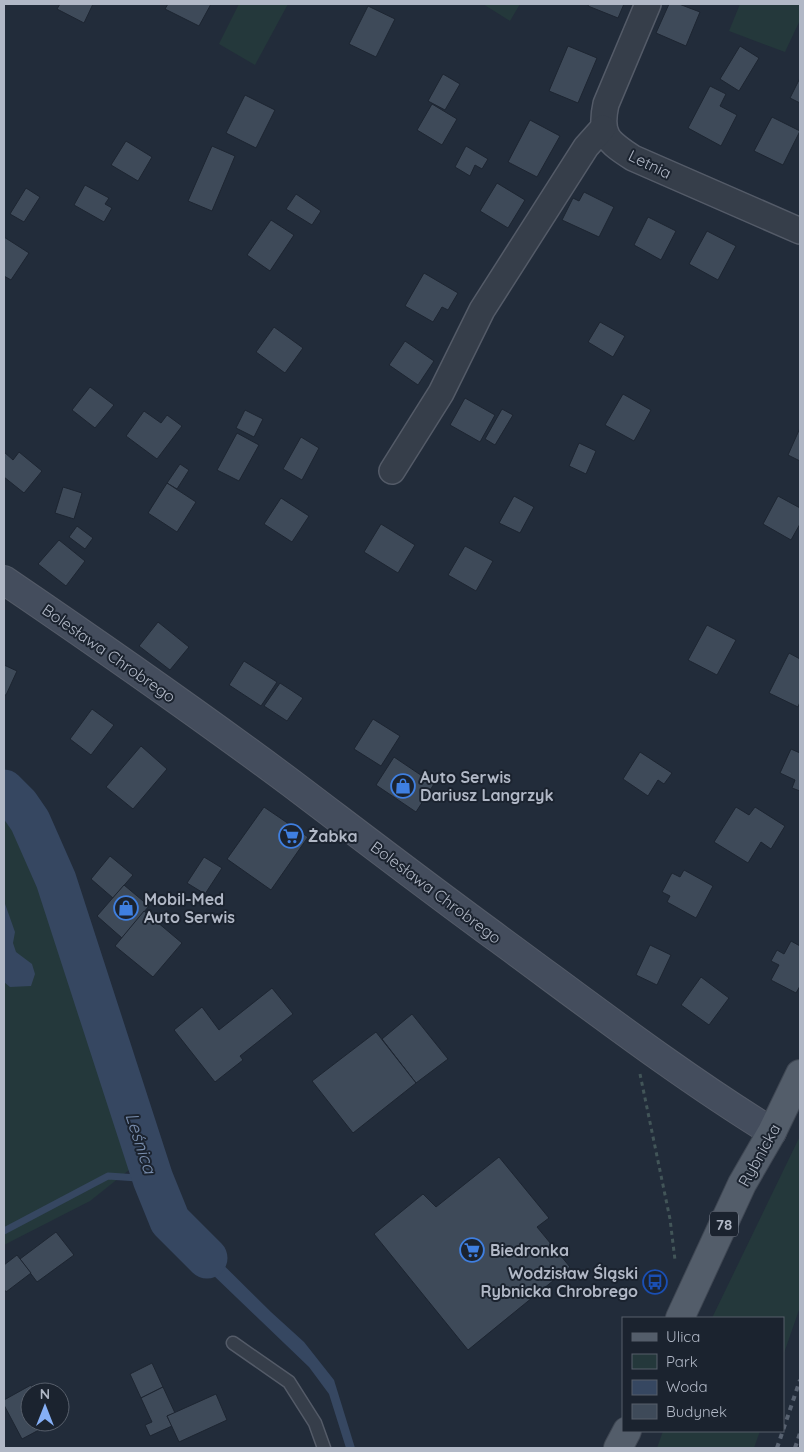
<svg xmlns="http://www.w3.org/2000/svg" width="804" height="1452" font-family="Quicksand,sans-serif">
	<rect width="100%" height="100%" fill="#222c3a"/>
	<!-- green -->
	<g fill="#24383b">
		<polygon points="239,4 288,4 255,65 219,44"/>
		<polygon points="483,4 520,4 510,21"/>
		<polygon points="740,4 800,4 800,20 785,52 729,31"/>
		<polygon points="4,806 24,833 68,972 134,1166 90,1201 4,1245"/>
		<polygon points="800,1136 800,1307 783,1356 783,1318 712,1318"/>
		<polygon points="663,1431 760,1431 754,1448 657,1448"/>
	</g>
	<!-- water -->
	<g fill="#364761">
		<polygon points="4,901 15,932 13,943 16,952 32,964 35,974 31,986 10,987 4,982"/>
		<polygon points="175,1213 178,1214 178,1219 186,1228 271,1312 304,1342 334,1380 355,1448 346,1448 329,1394 309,1367 211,1273 169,1231 163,1221 174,1216"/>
	</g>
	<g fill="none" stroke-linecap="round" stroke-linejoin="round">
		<!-- stream -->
		<polyline stroke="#364761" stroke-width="7" points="4,1231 108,1176 153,1179"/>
		<!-- river -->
		<polyline stroke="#364761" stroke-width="41" points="4,790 19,805 30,821 56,880 153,1179 170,1221 207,1258"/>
	</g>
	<!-- building -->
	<g fill="#3e4a59" stroke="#1d2531">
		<polygon points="60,4 93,4 84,23 57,9"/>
		<polygon points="168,4 211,4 199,26 165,9"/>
		<polygon points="589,4 624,4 618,18 588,6"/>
		<polygon points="669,4 679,4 700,12 686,46 656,33"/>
		<polygon points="368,6 395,19 376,57 349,44"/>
		<polygon points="568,46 597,58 578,103 549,91"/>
		<polygon points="740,46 759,58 739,91 720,79"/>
		<polygon points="443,74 460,84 445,110 428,101"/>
		<polygon points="800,78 800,103 790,98"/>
		<polygon points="710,86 726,94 720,106 737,115 721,146 688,128"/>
		<polygon points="245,95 275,110 256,148 226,133"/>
		<polygon points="432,104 457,119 442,145 417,130"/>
		<polygon points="772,117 800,131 783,165 754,151"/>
		<polygon points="530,120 560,136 537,177 508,162"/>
		<polygon points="126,141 152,157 138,181 111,165"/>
		<polygon points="212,146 235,156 212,211 188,201"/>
		<polygon points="466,146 488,159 482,169 475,165 470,176 455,167"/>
		<polygon points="497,183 525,200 508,228 480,211"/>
		<polygon points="85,185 109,198 105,204 112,208 104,222 74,205"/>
		<polygon points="26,188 40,197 24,222 10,214"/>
		<polygon points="584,192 614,207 599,237 562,220 573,198 579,201"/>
		<polygon points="296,194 321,211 312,225 286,209"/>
		<polygon points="648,217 676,231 661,260 634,245"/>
		<polygon points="271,220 294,235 270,271 247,255"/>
		<polygon points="707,231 736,246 718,280 689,264"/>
		<polygon points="4,237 29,253 11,280 4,276"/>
		<polygon points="424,273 458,293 448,310 442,307 433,322 405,306"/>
		<polygon points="600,322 625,336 613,357 588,342"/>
		<polygon points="274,327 303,348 285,373 256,352"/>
		<polygon points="405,341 434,361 418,385 389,365"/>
		<polygon points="90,387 114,405 95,428 72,410"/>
		<polygon points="623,394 651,410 634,441 605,425"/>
		<polygon points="465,398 495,415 480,442 450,425"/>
		<polygon points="502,409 513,415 495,445 485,439"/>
		<polygon points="245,410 263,419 254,437 236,428"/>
		<polygon points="144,411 161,423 167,415 182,426 157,459 126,436"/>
		<polygon points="800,428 800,461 788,455"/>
		<polygon points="237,433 259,445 239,481 217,470"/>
		<polygon points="301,437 319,448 302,480 283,469"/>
		<polygon points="579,443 596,451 586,474 569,466"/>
		<polygon points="4,452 13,460 19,452 42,471 24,493 4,477"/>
		<polygon points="180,464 189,470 177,489 167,483"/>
		<polygon points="167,483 196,502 177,532 148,513"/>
		<polygon points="63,487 82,493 74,519 55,513"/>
		<polygon points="514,496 534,507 520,533 499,523"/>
		<polygon points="778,496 800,508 800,524 791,540 763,524"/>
		<polygon points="281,498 309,516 292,542 264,524"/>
		<polygon points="381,524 415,545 398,573 364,552"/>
		<polygon points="77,526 93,538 85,549 69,537"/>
		<polygon points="59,540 85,561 66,586 38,564"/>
		<polygon points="465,546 493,561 476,591 448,575"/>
		<polygon points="158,622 189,647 170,670 139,646"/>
		<polygon points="707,625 736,640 717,675 688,660"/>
		<polygon points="789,653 800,659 800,702 798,707 769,693"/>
		<polygon points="244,661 277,682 261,706 229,685"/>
		<polygon points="4,665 17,671 6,695 4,695"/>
		<polygon points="280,683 303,698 287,721 264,706"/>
		<polygon points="92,709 114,725 91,755 70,739"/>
		<polygon points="373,719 400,736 381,766 354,749"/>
		<polygon points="141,746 167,769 133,809 106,787"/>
		<polygon points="791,749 800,753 800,791 792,788 795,780 780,773"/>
		<polygon points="640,752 672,773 664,784 658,780 648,796 623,779"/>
		<polygon points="394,757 434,784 416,812 376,785"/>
		<polygon points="264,807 308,837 271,890 227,859"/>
		<polygon points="736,807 749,815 755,807 785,826 771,849 761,842 748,863 714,842"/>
		<polygon points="110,856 133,875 113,898 91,879"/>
		<polygon points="204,857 222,868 205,894 187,883"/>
		<polygon points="684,870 713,886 696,918 667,902 670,896 662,892 672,873 680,877"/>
		<polygon points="124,885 149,906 122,938 97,916"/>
		<polygon points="144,911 182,943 153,977 115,946"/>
		<polygon points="791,941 800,946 800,986 796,993 771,980 779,965 771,961 777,950 784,954"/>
		<polygon points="650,945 671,955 657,985 636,975"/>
		<polygon points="701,977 729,998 709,1025 681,1005"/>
		<polygon points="272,988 293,1014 240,1056 243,1060 215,1082 174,1030 202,1007 219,1030"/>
		<polygon points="412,1014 448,1059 416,1083 382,1039"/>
		<polygon points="376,1032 416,1083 353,1133 312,1081"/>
		<polygon points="499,1157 549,1218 537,1227 570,1267 468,1350 374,1234 423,1194 436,1207"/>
		<polygon points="56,1232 74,1255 37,1282 20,1259"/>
		<polygon points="17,1255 31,1273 6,1292 4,1289 4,1265"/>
		<polygon points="152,1363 163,1387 141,1398 130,1374"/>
		<polygon points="31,1385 35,1392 30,1392 30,1422 52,1423 22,1439 4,1405 4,1400"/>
		<polygon points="163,1387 175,1413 167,1416 172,1426 150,1436 145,1425 152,1422 141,1398"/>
		<polygon points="216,1394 227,1420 179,1442 167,1416"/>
	</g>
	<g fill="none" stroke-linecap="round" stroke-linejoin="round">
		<!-- lane casing -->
		<g stroke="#545b68" stroke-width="15">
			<polyline id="lane" points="233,1343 289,1382 315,1423 324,1448"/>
		</g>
		<!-- street casing -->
		<g stroke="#545b68" stroke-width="28">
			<g id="street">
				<path d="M648,4L606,104C599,135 608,142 633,158L800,231"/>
				<polyline points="392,471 441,393 482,310 586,147 603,128"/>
			</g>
		</g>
		<!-- secondary casing -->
		<g stroke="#545b68" stroke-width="30">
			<path id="secondary" d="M4,580C101,646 197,713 291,783C361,836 430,889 500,940C590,1006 678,1074 772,1132"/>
		</g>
		<!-- primary casing -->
		<g stroke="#3f4753" stroke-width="30">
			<g id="primary">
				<polyline points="680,1318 742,1184 772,1132 800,1074"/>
				<polyline points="618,1448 627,1431"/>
			</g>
		</g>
		<!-- path -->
		<polyline stroke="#425558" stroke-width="3" stroke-dasharray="4 4" stroke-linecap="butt" points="640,1074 670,1219 675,1260"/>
		<!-- lane -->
		<use href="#lane" stroke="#363e4a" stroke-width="12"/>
		<!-- street -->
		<use href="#street" stroke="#363e4a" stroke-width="25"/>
		<!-- secondary -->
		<use href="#secondary" stroke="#444d5d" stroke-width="28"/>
		<!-- primary -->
		<use href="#primary" stroke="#535d6a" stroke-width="28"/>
		<!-- rail -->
		<g stroke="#586271" stroke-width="4" stroke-dasharray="5 5" stroke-linecap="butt">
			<polyline points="777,1448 800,1380"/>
			<polyline points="795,1448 800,1433"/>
		</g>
	</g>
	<!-- icons -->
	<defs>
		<g id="shop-ring" transform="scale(1.25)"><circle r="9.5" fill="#1b232f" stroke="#3f7fe0" stroke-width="1.5"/><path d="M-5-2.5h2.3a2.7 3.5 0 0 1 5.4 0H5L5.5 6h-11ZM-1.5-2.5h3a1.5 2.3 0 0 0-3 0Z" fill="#3f7fe0"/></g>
		<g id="supermarket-ring" transform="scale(1.25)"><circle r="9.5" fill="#1b232f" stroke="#3f7fe0" stroke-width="1.5"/><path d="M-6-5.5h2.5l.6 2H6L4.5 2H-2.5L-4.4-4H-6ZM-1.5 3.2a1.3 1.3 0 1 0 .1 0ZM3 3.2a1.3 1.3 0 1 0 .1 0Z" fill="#3f7fe0"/></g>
		<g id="bus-ring" transform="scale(1.25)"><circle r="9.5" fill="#1b232f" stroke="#1a4fb4" stroke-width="1.5"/><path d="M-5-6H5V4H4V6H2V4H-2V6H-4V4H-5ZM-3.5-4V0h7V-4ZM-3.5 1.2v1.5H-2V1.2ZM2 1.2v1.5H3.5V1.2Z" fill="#1a4fb4"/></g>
	</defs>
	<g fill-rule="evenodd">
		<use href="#shop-ring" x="403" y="786"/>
		<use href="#supermarket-ring" x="291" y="836"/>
		<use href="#shop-ring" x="126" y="908"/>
		<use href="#supermarket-ring" x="472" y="1250"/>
		<use href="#bus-ring" x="655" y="1282"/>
	</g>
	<g text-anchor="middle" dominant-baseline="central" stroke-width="4" stroke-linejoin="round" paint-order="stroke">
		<!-- shield labels -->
		<rect fill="#1b232f" stroke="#848b99" stroke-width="1" x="710" y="1211.5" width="28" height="25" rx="4"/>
		<g font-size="15" font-weight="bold" fill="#b1b8c6">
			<text x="724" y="1224">78</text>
		</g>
		<!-- street labels -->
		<g font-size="16" fill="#b1b8c6" stroke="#1b232f">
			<text transform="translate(650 164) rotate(26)">Letnia</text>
			<text transform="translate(109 653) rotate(35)">Bolesława Chrobrego</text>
			<text transform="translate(436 892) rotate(37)">Bolesława Chrobrego</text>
			<text transform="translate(759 1155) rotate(-61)">Rybnicka</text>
		</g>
		<!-- poi labels -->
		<g font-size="16" font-weight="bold" fill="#b1b8c6" stroke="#1b232f" text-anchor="start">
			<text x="420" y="777">Auto Serwis<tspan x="420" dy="18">Dariusz Langrzyk</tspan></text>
			<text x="308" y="836">Żabka</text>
			<text x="144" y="899">Mobil-Med<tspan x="144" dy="18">Auto Serwis</tspan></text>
			<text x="490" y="1250">Biedronka</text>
			<text x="638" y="1273" text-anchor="end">Wodzisław Śląski<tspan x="638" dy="18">Rybnicka Chrobrego</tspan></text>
		</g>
		<!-- water labels -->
		<g font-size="18" font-style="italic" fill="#798eae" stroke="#1b232f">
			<text transform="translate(141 1143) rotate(72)">Leśnica</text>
		</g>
	</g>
	<!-- border -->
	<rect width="804" height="1452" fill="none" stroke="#b1b8c6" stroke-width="10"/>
	<!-- legend -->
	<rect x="622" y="1317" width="162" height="115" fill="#1b232f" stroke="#575f6b"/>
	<rect x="632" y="1333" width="25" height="8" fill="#535d6a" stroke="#575f6b"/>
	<text x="666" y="1342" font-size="15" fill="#b1b8c6">Ulica</text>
	<rect x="632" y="1354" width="25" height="15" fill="#24383b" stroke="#575f6b"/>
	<text x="666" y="1367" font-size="15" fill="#b1b8c6">Park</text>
	<rect x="632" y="1380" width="25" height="15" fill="#364761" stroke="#575f6b"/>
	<text x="666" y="1392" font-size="15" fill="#b1b8c6">Woda</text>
	<rect x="632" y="1404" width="25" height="15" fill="#3e4a59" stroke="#575f6b"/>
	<text x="666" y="1417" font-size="15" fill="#b1b8c6">Budynek</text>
	<!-- north arrow -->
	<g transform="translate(45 1407)"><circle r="24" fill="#1b232f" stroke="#575f6b"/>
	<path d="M0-4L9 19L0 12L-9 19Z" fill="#85aff6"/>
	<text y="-8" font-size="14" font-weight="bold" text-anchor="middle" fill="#b1b8c6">N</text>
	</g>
</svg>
